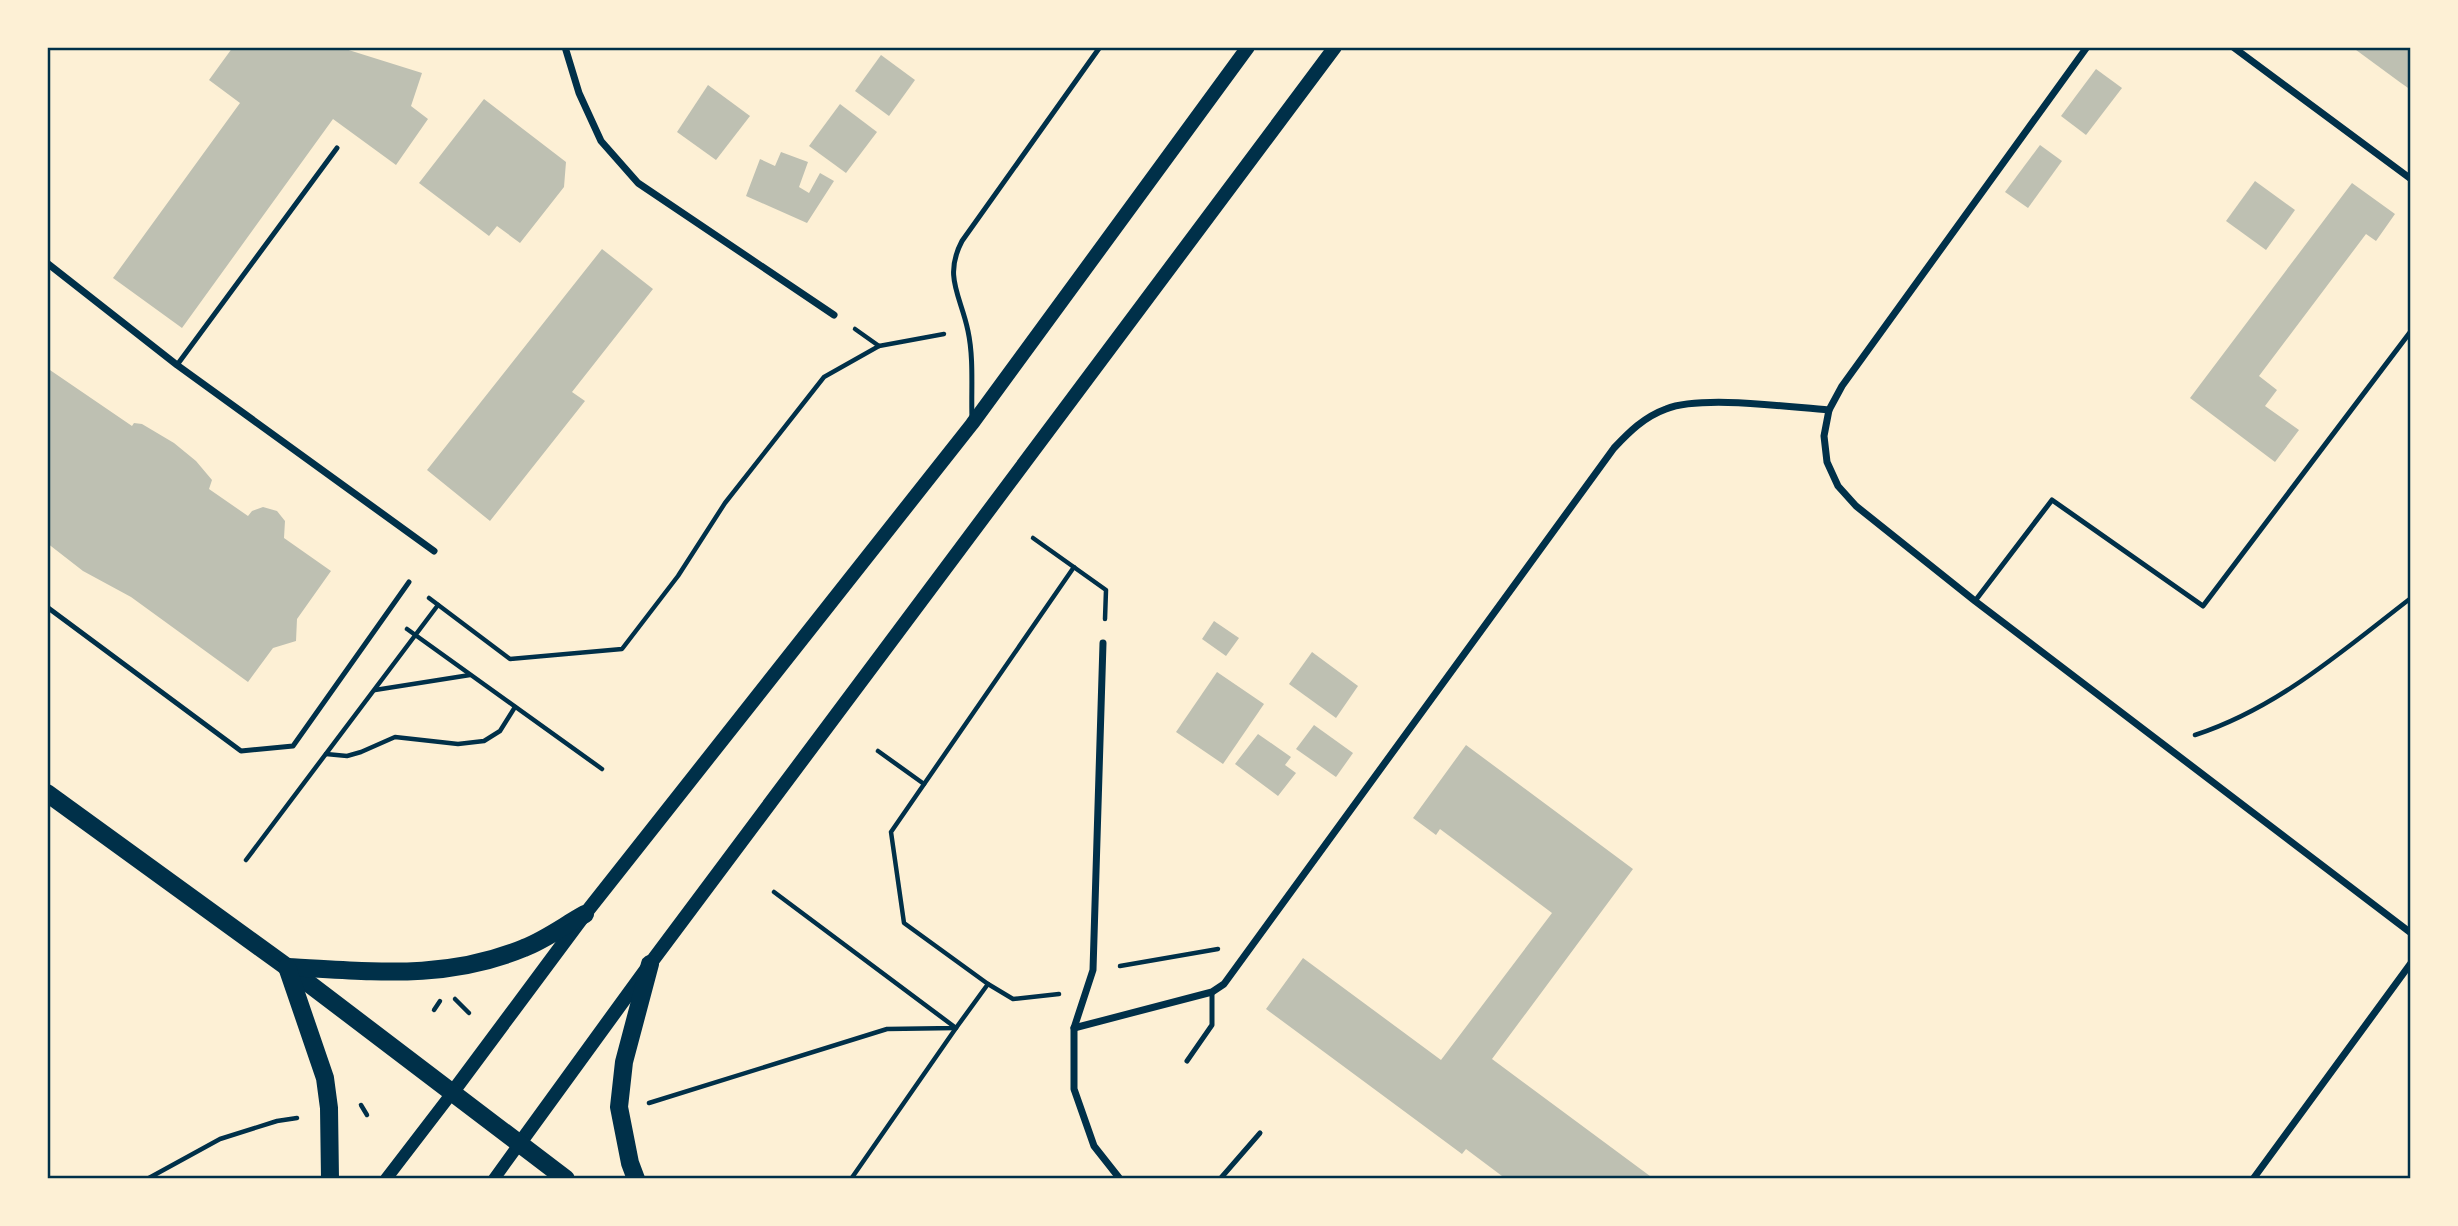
<svg xmlns="http://www.w3.org/2000/svg" width="2458" height="1226" font-family="Inter,sans-serif">
	<rect width="100%" height="100%" fill="#fdf0d5"/>
	<!-- building -->
	<g fill="#bec0b2">
		<polygon points="233,47 339,47 422,73 411,106 428,119 396,165 333,119 182,328 113,278 240,103 209,80"/>
		<polygon points="2352,47 2411,47 2411,90 2401,83"/>
		<polygon points="881,55 915,80 889,116 855,91"/>
		<polygon points="2096,69 2122,88 2086,135 2061,116"/>
		<polygon points="708,85 750,116 716,160 677,132"/>
		<polygon points="484,99 566,162 564,187 520,243 497,226 489,236 419,183"/>
		<polygon points="840,104 877,132 846,173 809,146"/>
		<polygon points="2040,145 2062,161 2028,208 2005,192"/>
		<polygon points="781,152 808,162 799,187 809,193 820,173 834,181 807,223 746,196 760,159 775,166"/>
		<polygon points="2255,181 2295,210 2266,250 2226,221"/>
		<polygon points="2352,183 2395,214 2376,241 2366,234 2259,376 2277,390 2265,406 2299,430 2275,462 2190,398"/>
		<polygon points="602,249 653,289 572,392 585,401 490,521 427,470"/>
		<polygon points="47,368 132,426 134,423 142,424 174,443 196,461 212,480 209,489 248,516 252,511 263,507 277,511 285,521 284,538 331,571 297,619 296,641 273,648 248,682 131,597 83,571 47,543"/>
		<polygon points="1214,621 1239,638 1226,656 1202,639"/>
		<polygon points="1312,652 1358,686 1336,718 1289,684"/>
		<polygon points="1217,672 1264,704 1223,764 1176,732"/>
		<polygon points="1314,725 1353,753 1336,777 1296,749"/>
		<polygon points="1258,734 1291,757 1285,765 1296,773 1278,796 1235,764"/>
		<polygon points="1466,745 1633,869 1492,1059 1654,1179 1506,1179 1466,1149 1462,1154 1266,1009 1303,958 1441,1060 1552,913 1440,829 1436,835 1413,818"/>
	</g>
	<g fill="none" stroke-linecap="round" stroke-linejoin="round">
		<!-- path -->
		<g stroke="#003049" stroke-width="4.5">
			<polyline points="855,329 879,346 944,334"/>
			<polyline points="1033,538 1106,590 1105,619"/>
			<polyline points="429,598 510,659 622,649 678,576 725,503 824,377 879,346"/>
			<polyline points="407,629 602,769"/>
			<polyline points="375,690 470,675"/>
			<path d="M2195,735C2278,708 2342,651 2411,598"/>
			<polyline points="878,751 924,784"/>
			<polyline points="326,754 347,756 361,752 395,737 458,744 484,741 500,731 515,707"/>
			<polyline points="246,860 438,605"/>
			<polyline points="774,892 956,1028 851,1179"/>
			<polyline points="1120,966 1218,949"/>
			<polyline points="1059,994 1013,999 988,984 904,923 891,832 1074,567"/>
			<polyline points="455,999 469,1013"/>
			<polyline points="434,1010 440,1001"/>
			<polyline points="649,1103 887,1029 956,1028 988,984"/>
			<polyline points="361,1105 367,1115"/>
			<polyline points="147,1179 220,1139 277,1121 297,1118"/>
		</g>
		<!-- service -->
		<g stroke="#003049" stroke-width="5">
			<polyline points="177,365 337,148"/>
			<path d="M972,419C971,390 974,359 968,331C961,296 943,277 962,241L1100,47"/>
			<polyline points="1975,601 2052,500 2203,606 2411,331"/>
			<polyline points="47,607 241,751 293,746 409,582"/>
			<polyline points="1187,1061 1212,1025 1212,992"/>
			<polyline points="1220,1179 1260,1133"/>
		</g>
		<!-- minor -->
		<g stroke="#003049" stroke-width="7">
			<polyline points="565,47 579,93 601,141 638,183 834,315"/>
			<polyline points="2087,47 1842,386 1829,410 1824,436 1827,462 1838,486 1856,506 1975,601 2411,933"/>
			<polyline points="2233,47 2411,179"/>
			<polyline points="47,263 177,365 434,551"/>
			<polyline points="1103,643 1093,970 1074,1028 1074,1089 1094,1146 1120,1179"/>
			<path d="M1074,1028L1212,992L1224,984L1614,448C1629,432 1644,417 1666,409C1702,395 1787,407 1829,410"/>
			<polyline points="2253,1179 2411,963"/>
		</g>
		<!-- tertiary -->
		<g stroke="#003049" stroke-width="12">
			<polyline points="386,1179 452,1093"/>
			<polyline points="494,1179 520,1143"/>
		</g>
		<!-- secondary -->
		<g stroke="#003049" stroke-width="14">
			<polyline points="452,1093 585,914 972,424 1248,47"/>
			<polyline points="520,1143 650,964 1335,47"/>
		</g>
		<!-- primary -->
		<g stroke="#003049" stroke-width="18">
			<polyline points="47,793 287,967 566,1179"/>
			<path d="M287,967C370,971 445,981 524,948C545,940 565,925 585,914"/>
			<polyline points="287,967 325,1078 329,1108 330,1179"/>
			<polyline points="636,1179 630,1163 619,1107 624,1062 650,964"/>
		</g>
	</g>
	<!-- border -->
	<rect width="2458" height="1226" fill="none" stroke="#fdf0d5" stroke-width="98"/>
	<rect x="49" y="49" width="2360" height="1128" fill="none" stroke="#003049" stroke-width="2.5"/>
</svg>
